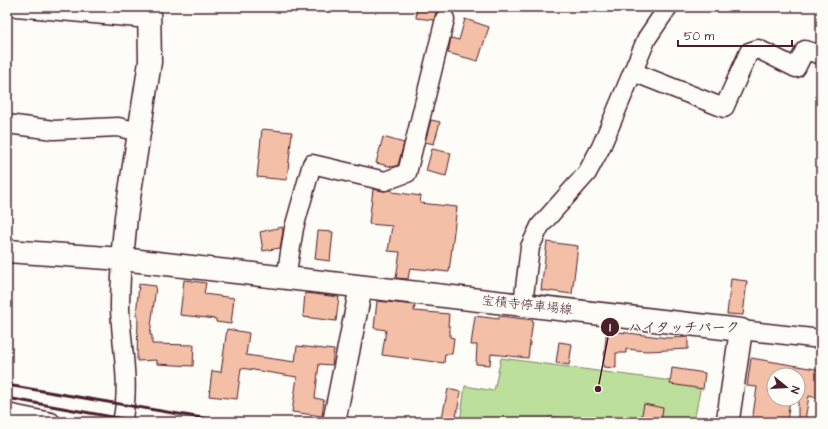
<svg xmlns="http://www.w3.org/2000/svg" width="828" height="429" font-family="'Architects Daughter','Klee One',sans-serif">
	<rect width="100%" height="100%" fill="#fdfcf7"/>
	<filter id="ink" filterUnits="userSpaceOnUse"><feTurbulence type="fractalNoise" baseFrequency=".025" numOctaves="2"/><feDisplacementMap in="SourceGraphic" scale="8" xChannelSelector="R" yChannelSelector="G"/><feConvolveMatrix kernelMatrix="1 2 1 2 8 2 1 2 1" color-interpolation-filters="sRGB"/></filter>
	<g filter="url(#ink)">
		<!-- green -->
		<polygon fill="#bce09b" stroke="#838063" points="501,358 701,385 694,422 593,422 549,416 549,422 460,422 465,386 494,391"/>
		<!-- building -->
		<g fill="#f3bfa6" stroke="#4a1f2b">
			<polygon points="417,7 437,7 434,20 416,18"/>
			<polygon points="465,19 489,27 478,61 448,53 451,38 459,40"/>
			<polygon points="431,120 440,122 434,144 425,142"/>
			<polygon points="262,129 292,132 287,180 257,177"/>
			<polygon points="383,137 404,143 398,165 393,167 376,163"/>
			<polygon points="432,149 451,153 446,176 426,171"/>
			<polygon points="373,189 383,191 392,190 392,192 421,196 420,203 457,207 449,272 410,268 408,279 396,278 400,252 388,251 392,226 369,224"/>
			<polygon points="282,227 283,231 280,248 263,251 260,232"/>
			<polygon points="318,231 333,232 330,261 315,259"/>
			<polygon points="547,242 578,246 572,294 541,290"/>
			<polygon points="731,279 747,281 743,315 727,314"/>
			<polygon points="184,280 206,283 204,294 234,298 231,324 216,322 216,319 180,315"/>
			<polygon points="139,284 156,286 150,335 152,335 152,344 194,345 193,366 157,364 157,360 137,361 138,316 136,316"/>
			<polygon points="305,293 339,297 336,321 303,317"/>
			<polygon points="377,301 415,305 414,311 449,314 448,326 450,326 450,337 454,338 452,354 445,354 444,363 382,355 386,330 374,328"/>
			<polygon points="475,316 499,319 499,316 533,320 528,358 491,354 490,365 476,364 477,345 471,345"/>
			<polygon points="607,327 617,328 617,332 628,333 668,338 688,337 688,349 647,351 626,349 626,353 616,353 616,368 603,367"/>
			<polygon points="227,329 249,333 246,355 295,362 297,346 334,350 332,365 319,364 315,398 324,400 322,416 292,412 297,377 241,368 237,399 209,396 212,371 221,372"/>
			<polygon points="559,342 572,344 569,365 556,363"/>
			<polygon points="751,358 821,370 821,399 809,396 805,420 798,419 798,375 774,375 774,399 790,399 787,422 752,422 757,387 747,386"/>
			<polygon points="672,368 705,373 703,389 670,384"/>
			<polygon points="448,389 461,392 455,422 441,422"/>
			<polygon points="644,404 663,408 661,422 641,419"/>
		</g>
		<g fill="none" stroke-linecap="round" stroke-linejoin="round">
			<!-- street casing -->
			<g stroke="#4a1f2b" stroke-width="21">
				<g id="street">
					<polyline points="16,7 149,19"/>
					<polyline points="633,72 724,108 749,52 758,49 796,68 805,50 821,55"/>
					<polyline points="7,124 54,130 118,127 139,132"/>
					<path d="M122,259C121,275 120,292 120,308C121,346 131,384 122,422"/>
					<polyline points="286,278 294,228 312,164 385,181 407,173 445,19"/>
					<polyline points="523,304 530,247 540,226 587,173 601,147 647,38 668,7"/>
					<polyline points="741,330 821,339"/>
					<polyline points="7,413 51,422"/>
				</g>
			</g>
			<!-- secondary casing -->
			<g stroke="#4a1f2b" stroke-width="25">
				<g id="secondary">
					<polyline points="7,251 122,259 741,330 728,419"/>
					<polyline points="122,259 126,217 150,62 149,7"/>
					<polyline points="334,422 361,287"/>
				</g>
			</g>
			<!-- street -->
			<use href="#street" stroke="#fdfcf7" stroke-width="18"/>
			<!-- secondary -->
			<use href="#secondary" stroke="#fdfcf7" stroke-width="22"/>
			<!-- rail -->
			<g stroke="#4a1f2b" stroke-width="3">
				<polyline points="7,385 226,422"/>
				<polyline points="7,398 140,422"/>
			</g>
		</g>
	</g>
	<g text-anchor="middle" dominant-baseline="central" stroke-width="3" stroke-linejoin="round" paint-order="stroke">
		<!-- street labels -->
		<g font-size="13" fill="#4a1f2b" stroke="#fdfcf7">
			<text transform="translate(527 305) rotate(6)">宝積寺停車場線</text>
		</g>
	</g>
	<!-- callouts -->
	<path fill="none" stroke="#4a1f2b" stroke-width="1.5" d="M598 389L610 327"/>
	<g fill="#4a1f2b" stroke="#fdfcf7" stroke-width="1.5">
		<circle cx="598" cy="389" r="4"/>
		<circle cx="610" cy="327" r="10"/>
	</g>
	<g font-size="12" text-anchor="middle" font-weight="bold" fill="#fff">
		<text x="610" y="331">1</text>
	</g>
	<g font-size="14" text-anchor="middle" font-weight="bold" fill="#4a1f2b" stroke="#fdfcf7" stroke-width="3" stroke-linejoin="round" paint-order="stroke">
		<text x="684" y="332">ハイタッチパーク</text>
	</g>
	<!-- margin -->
	<rect width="828" height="429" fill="none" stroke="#fdfcf7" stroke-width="24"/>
	<rect x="12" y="12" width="804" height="405" fill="none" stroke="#4a1f2b" stroke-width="1.5" filter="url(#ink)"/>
	<!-- north arrow -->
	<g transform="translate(786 387) rotate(108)"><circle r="19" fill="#fdfcf7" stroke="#b5a4a5"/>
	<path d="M0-3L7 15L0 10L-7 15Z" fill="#4a1f2b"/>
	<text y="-6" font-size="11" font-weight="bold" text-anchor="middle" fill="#4a1f2b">N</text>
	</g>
	<!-- scale -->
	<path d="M678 40v6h114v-6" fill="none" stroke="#4a1f2b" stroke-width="2"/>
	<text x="684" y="40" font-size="12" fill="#4a1f2b" stroke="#fdfcf7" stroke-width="3" paint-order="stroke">50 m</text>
</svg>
